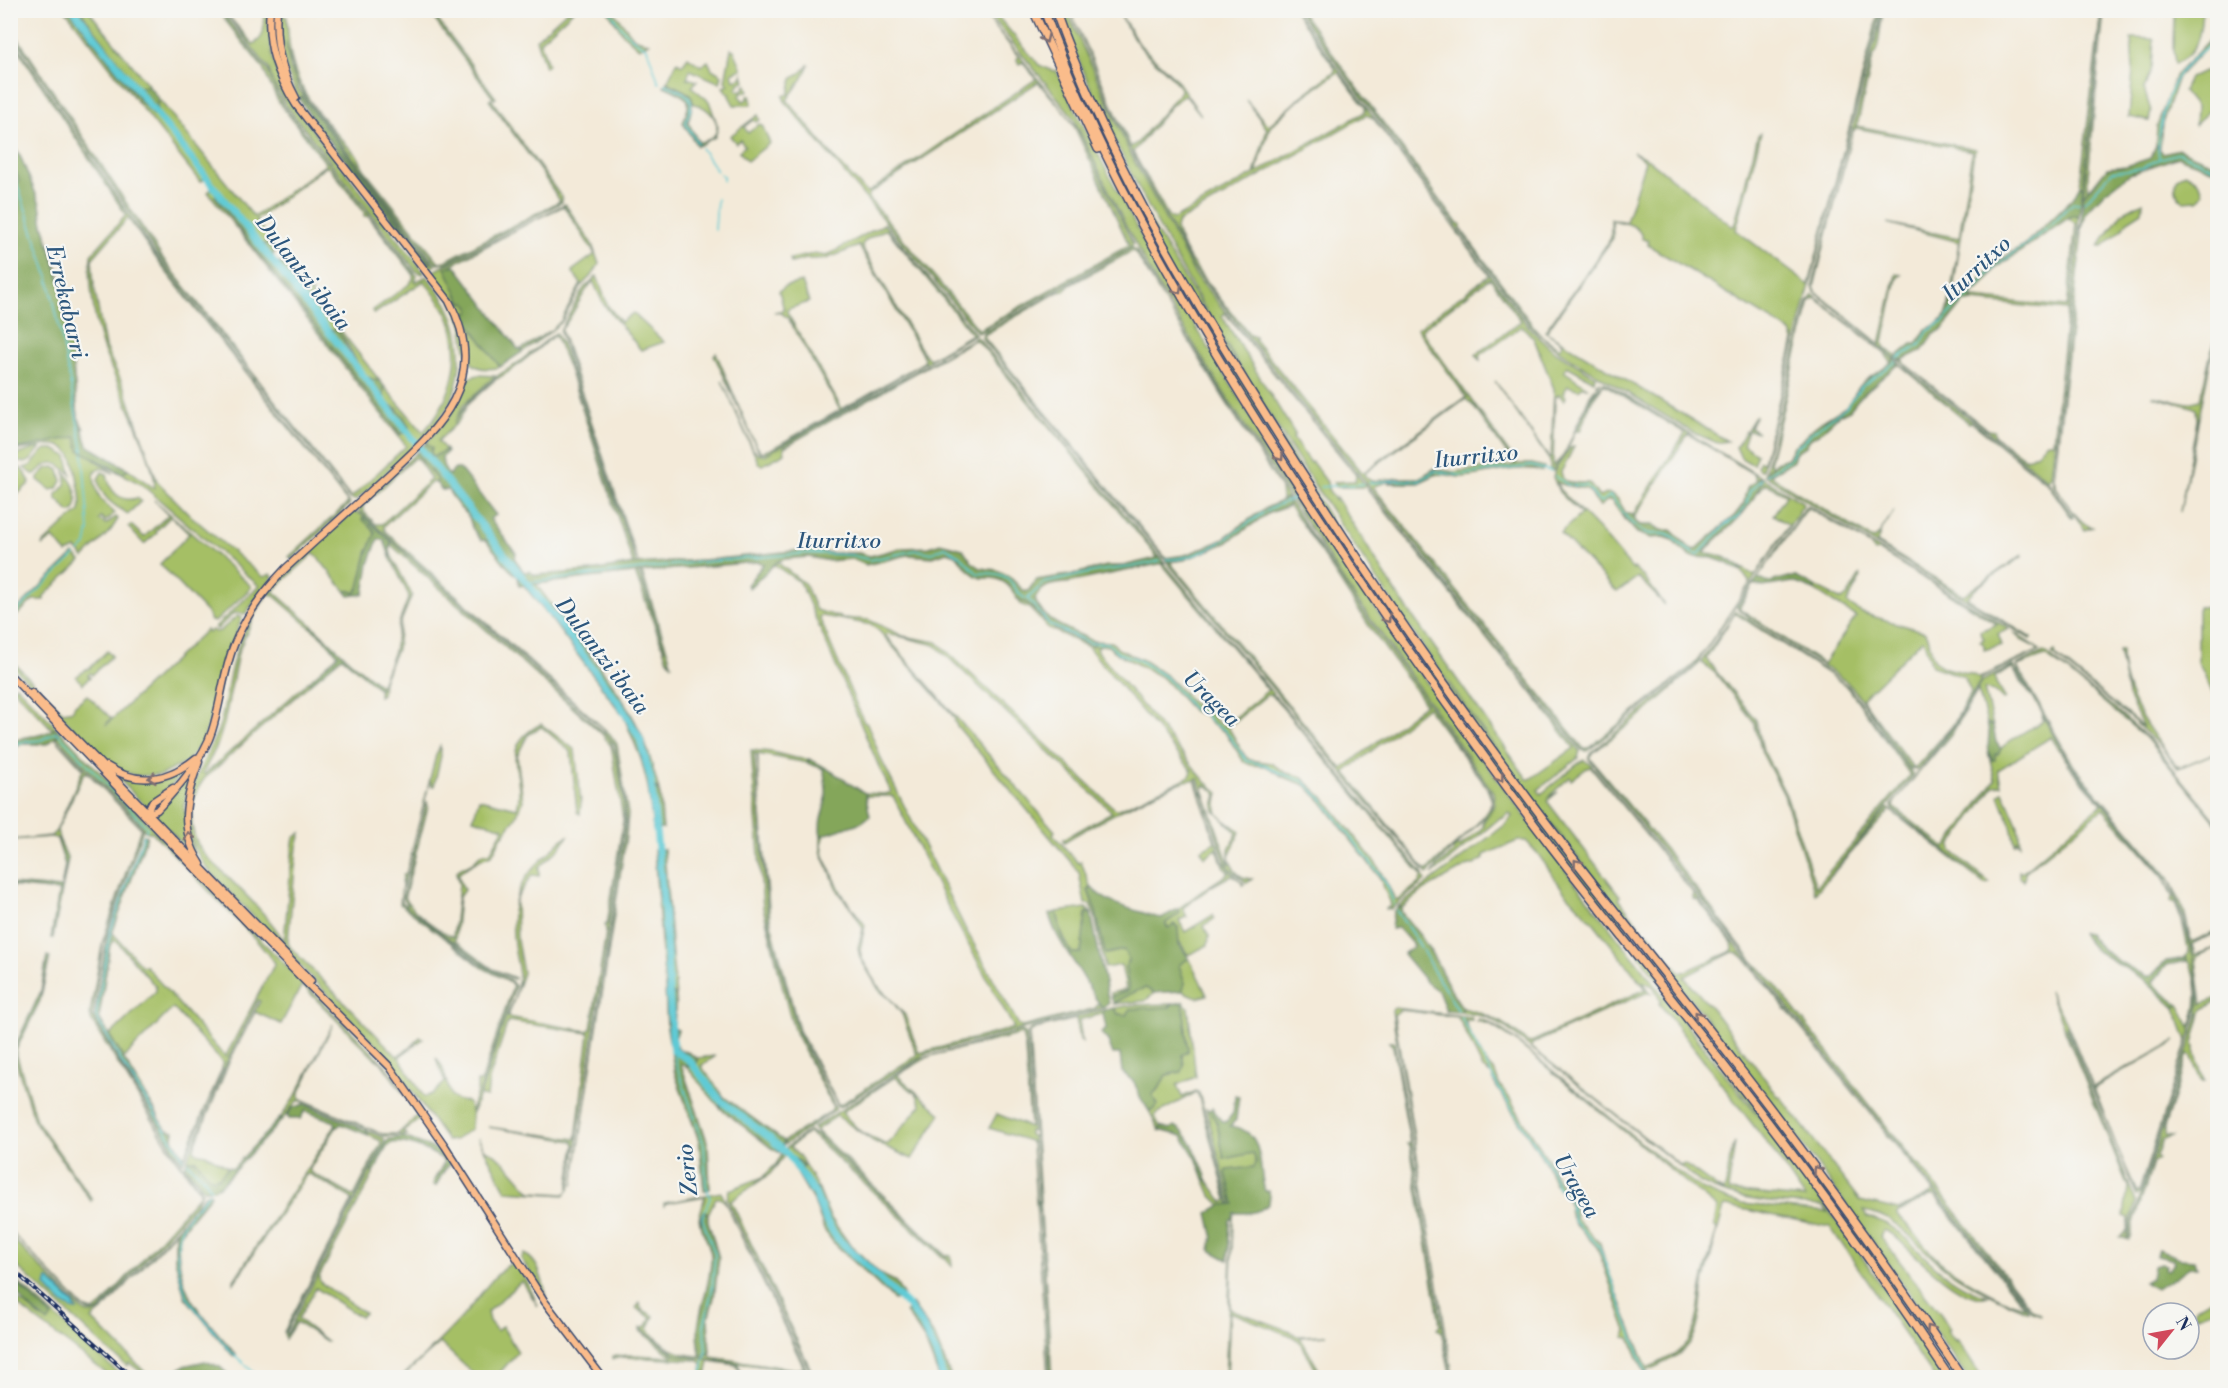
<svg xmlns="http://www.w3.org/2000/svg" width="2228" height="1388" font-family="'Libre Bodoni',serif">
	<rect width="100%" height="100%" fill="#f6f6f2"/>
	<filter id="ink" filterUnits="userSpaceOnUse"><feTurbulence type="fractalNoise" baseFrequency=".0167" numOctaves="2"/><feDisplacementMap in="SourceGraphic" scale="12" xChannelSelector="R" yChannelSelector="G"/><feConvolveMatrix kernelMatrix="1 2 1 2 8 2 1 2 1" color-interpolation-filters="sRGB"/></filter>
	<filter id="wash" filterUnits="userSpaceOnUse"><feTurbulence type="fractalNoise" baseFrequency=".008" numOctaves="4" result="noise"/><feDisplacementMap in="SourceGraphic" scale="24" xChannelSelector="R" yChannelSelector="G"/><feGaussianBlur stdDeviation="1.35" result="paint"/><feColorMatrix in="noise" values="0 0 0 0 0 0 0 0 0 0 0 0 0 0 0 0 0 1.4 0 .05"/><feComposite in="paint" operator="in"/></filter>
	<g filter="url(#wash)">
		<rect width="100%" height="100%" fill="#f3ead9"/>
		<!-- green -->
		<g fill="#a5bf65" stroke="#607762" stroke-width="1.5" fill-rule="evenodd">
			<path d="M66,11H70L153,115L156,114L158,98L254,217L325,165L324,161L278,101L262,67L218,11H221L268,71L277,94L284,106L414,272L417,276L415,282L427,276C434,285 442,295 448,306C466,340 464,384 442,416C431,432 415,446 400,459C386,473 371,487 356,500L350,499L157,254L11,31L10,26L162,257L350,497H352L406,446L208,192L215,186L205,179L200,182ZM325,167H329L364,212V216L369,217L413,274V279L408,285L372,311L374,314L424,281C434,294 446,308 451,324C463,363 450,403 423,432L384,386V402L398,409L400,434L240,230L218,193L259,244H273L256,220Z"/>
			<polygon points="82,11 89,11 149,86 138,87 84,16"/>
			<path d="M224,11L253,44C267,38 263,24 264,11H268C271,52 271,68 293,105L424,272L423,274L416,271L286,105L273,83L269,69Z"/>
			<path d="M279,11H284L283,16L287,17C288,40 290,64 301,85C314,112 339,136 358,157C360,160 362,166 364,169L439,262L445,261L560,201L541,172L489,100L491,99L562,198V202L446,263L437,264L308,101L295,78L285,41L290,68L299,90L435,265L430,269L319,128L355,170L422,256L429,264L431,263L303,98L299,99C283,68 278,45 279,11Z"/>
			<polygon points="428,11 431,11 496,98 494,99"/>
			<polygon points="567,11 573,11 540,41 548,65 545,67 536,39"/>
			<polygon points="608,11 613,11 634,38 649,43 639,48 623,34"/>
			<path d="M983,11L1076,126L1133,244L1132,246L978,333L785,102L783,96L789,94L792,79L803,71L809,64L803,78L787,100L836,160L867,193L1036,79L1023,62L1019,64L1017,60L1018,56ZM1038,82L1068,116L1075,128L1129,245L979,330L868,197L869,194Z"/>
			<path d="M987,11H993L1039,65L1053,71L1056,70L1084,127L1146,245L1277,460L1375,608L1444,707L1572,879L1773,1135L1853,1244L1946,1377H1934L1830,1227L1726,1206L1724,1207C1717,1233 1710,1258 1704,1284C1700,1304 1702,1325 1690,1343C1680,1357 1663,1363 1647,1371L1649,1377H1646L1630,1338L1624,1337L1627,1331L1597,1247L1575,1224L1570,1214L1568,1199L1554,1183L1547,1165L1496,1086L1492,1075L1483,1069L1460,1021L1457,1017L1401,1010L1394,1015L1453,1377L1393,1018L1392,1010L1394,1008L1471,1017L1472,1020H1465L1470,1034L1486,1063L1495,1072L1499,1084L1508,1096L1550,1163L1557,1179L1572,1200L1576,1219L1600,1243L1606,1265L1647,1368C1697,1347 1694,1336 1702,1287C1705,1268 1712,1248 1717,1229L1714,1226L1717,1208L1515,1041L1489,1024L1477,1021L1479,1019L1488,1022L1505,1032L1671,1167L1704,1190L1728,1200L1742,1204L1827,1212L1822,1206C1781,1204 1737,1202 1701,1183L1506,1028L1487,1017L1461,1012L1463,1008C1495,1016 1504,1023 1529,1043L1646,989L1593,922L1563,890L1538,854L1526,841H1518L1484,855V859L1474,865H1469L1424,890L1402,908L1399,906L1506,824L1512,816L1509,813L1502,819L1500,818L1432,875L1438,866L1454,852L1453,850L1458,846L1460,847L1484,826L1482,824L1495,804L1493,792L1345,583L1214,377L1157,284L1125,224L1073,117ZM1642,981L1653,986L1661,1001L1659,1003L1770,1147L1805,1198L1728,1191L1735,1143C1727,1156 1730,1176 1724,1191L1719,1189L1684,1164L1681,1166L1531,1047L1532,1044L1620,1004L1646,993H1651Z"/>
			<path d="M1047,11H1052L1127,183L1338,532L1345,549L1335,538C1260,421 1184,305 1122,182C1093,126 1070,68 1047,11Z"/>
			<path d="M1059,11H1067L1129,151L1194,273L1580,751L1578,758L1538,790L1541,794L1580,762L1584,760L1590,764L2026,1306L2029,1311H2027C2001,1299 1973,1288 1949,1271C1919,1251 1902,1216 1863,1211L1867,1217C1893,1222 1906,1239 1924,1256C1941,1273 1963,1289 1987,1296C1964,1307 1910,1249 1892,1234L1884,1230L1880,1236L1942,1316L1950,1329L1947,1330L1955,1341L1957,1339L1982,1377H1967C1892,1268 1816,1160 1735,1055C1667,968 1596,884 1530,795C1443,678 1360,558 1282,434C1196,299 1116,161 1059,11ZM1225,313L1356,475L1355,481L1333,482L1336,487H1366L1495,649L1514,670L1574,748L1530,779H1527L1523,773L1399,597L1336,497L1335,500L1328,489L1327,482L1312,462L1310,463L1293,438L1295,434L1222,316ZM1591,767L1693,893V899L1699,901L1732,943L1733,949L1730,952L1684,972H1680L1650,934L1644,931L1619,899L1620,896L1547,801L1558,792L1547,798L1570,777L1571,780L1587,768ZM1733,952L1738,953L1744,958L1886,1132L1887,1137L1891,1139L1932,1190V1193L1899,1210L1860,1201L1780,1096H1778L1712,1009L1684,977ZM1930,1196H1935L1937,1198L2025,1307C2002,1301 1952,1274 1935,1257C1922,1243 1912,1228 1897,1215V1213Z"/>
			<path d="M1070,11L1131,147L1138,142L1181,91C1174,75 1155,63 1143,50C1132,38 1125,25 1118,11L1140,45L1176,79L1201,115L1185,95L1182,96L1170,107L1133,152L1169,217L1174,219L1254,174L1267,129L1246,100L1265,122L1269,125L1303,95L1335,71V68L1295,11L1531,330L1554,351L1595,376L1594,381L1567,366L1564,371L1587,387H1582L1579,390L1568,386L1563,393L1566,397L1564,401L1559,394L1555,398L1553,466L1564,455L1590,395L1597,386L1596,384L1601,381L1588,401L1569,446L1553,471L1550,469V461L1495,381L1549,458H1551L1554,389L1534,339L1522,326L1481,354L1479,357L1481,362L1475,355L1521,321L1490,278L1421,330L1517,464H1532L1544,467L1542,471C1520,464 1486,475 1462,477C1453,477 1443,472 1435,475L1434,469L1454,472L1515,465L1473,406L1466,399L1365,473V476L1371,481L1400,478L1374,486V488L1584,749L1590,747L1691,667L1705,650L1750,583L1737,565L1755,576L1789,525L1773,515L1786,496L1785,494L1765,483L1759,491V478L1755,481V475L1688,434L1635,517L1633,515L1685,433L1604,384L1592,400L1580,431H1577L1591,398L1604,382L1802,502L1803,505L1796,516L1697,663L1602,740L1587,751L1582,750L1193,268L1128,145ZM1337,73H1339L1365,107V112L1256,173L1270,127L1300,99ZM1366,115L1373,118L1489,275L1417,329L1466,397L1364,472H1362L1255,340V336H1251C1229,308 1183,261 1176,228L1178,222Z"/>
			<path d="M1298,11H1301L1457,223L1461,224V229L1534,327L1542,336L1559,348L1562,345L1561,342L1545,331L1611,238V219L1626,222L1645,161L1633,152L1648,159L1732,226H1734L1758,135L1761,133L1736,230L1809,285L1879,11H1881L1762,470H1759L1757,467L1760,461L1763,462L1794,341L1791,332L1648,245V241L1642,238C1639,224 1624,223 1612,220L1613,238L1546,332L1727,441L1717,443L1692,432L1560,352L1533,329Z"/>
			<polygon points="1883,11 1877,52 1873,57 1857,126 1975,149 1976,150 1974,152 1951,303 1948,309 1959,242 1887,223 1959,238 1972,151 1856,128 1852,133 1814,287 1816,292 1880,344 1896,274 1901,275 1897,278 1883,342 1885,348 1897,356 1895,358 1815,292 1813,285"/>
			<polygon points="2101,11 2102,11 2083,187 2080,185"/>
			<polygon points="2104,11 2087,187 2089,188 2083,196"/>
			<path d="M2174,11H2202C2200,34 2200,52 2175,64L2173,49Z"/>
			<path d="M10,34L153,252L350,504L292,559L289,557L348,503L160,264L128,218L92,259L94,286L105,347L125,389L157,481L190,515L258,573L264,577L271,574L273,577L245,614L234,613L217,629L215,627L259,586L141,484L93,459L114,473C111,472 108,470 105,469C87,464 96,492 101,499C105,504 111,508 114,513L109,519L105,521L101,517L99,520L106,524L116,517L118,519L111,530L84,558L76,549L67,553L53,538L43,546L42,545L65,523L80,511C82,501 80,492 78,483C74,458 71,440 42,446C28,462 33,466 11,460V457L40,447L18,450L11,455V141L21,158L40,204L43,225L59,274L70,336L78,417L84,429L77,438L122,474L128,469L154,488C160,470 113,375 104,351C95,326 88,282 91,255L126,215L11,39Z"/>
			<polygon points="2131,38 2154,39 2152,68 2144,89 2151,111 2149,121 2129,117 2133,69"/>
			<polygon points="2209,40 2216,41 2209,44 2178,77 2162,124 2160,147 2156,145 2157,127 2175,76"/>
			<polygon points="731,49 734,50 742,69 732,73 734,80 741,78 743,73 745,81 739,83 739,86 737,87 738,91 745,89 744,85 747,85 749,91 742,93 740,96 743,101 748,99 748,96 750,95 752,103 750,105 734,105 729,96 730,94 728,94 723,87 729,85 725,81"/>
			<path d="M688,57L701,66L708,61L712,69L722,75L720,83L690,70L687,78L697,81L692,87L709,101L718,127L715,137L700,145L699,142C730,138 716,108 694,104L690,94L667,82L677,62L682,65Z"/>
			<polygon points="2204,71 2217,72 2217,104 2198,121 2195,126 2196,107 2183,91 2189,78"/>
			<polygon points="758,115 760,120 756,122 753,120 744,127 748,133 759,124 762,125 770,143 747,161 739,151 745,146 740,140 736,143 730,136"/>
			<path d="M2185,173C2195,178 2202,183 2203,194L2198,200L2183,201C2176,196 2174,187 2177,178Z"/>
			<polygon points="2143,202 2142,212 2128,221 2122,230 2103,246 2099,246 2122,213"/>
			<path d="M565,204L592,244L599,264L594,273L582,285L562,321L545,336L522,352V349L553,329L561,321L581,284L572,271L595,254L564,206L534,220L446,268L461,303L466,302L470,308V325L500,367C489,370 477,370 470,361C464,352 465,335 462,324C456,304 444,288 432,272Z"/>
			<polygon points="2074,215 2079,216 2051,477 2048,480 1899,360 1904,360 1905,364 1988,430 1994,431 1995,436 2026,459 2037,453 2047,442 2053,442 2067,310 1973,301 1974,298 2067,307 2076,223 2068,219"/>
			<path d="M884,224L975,334L768,453L759,452L714,355L716,353L755,444L761,452L771,449L840,410L788,318L781,313L774,312L784,310L779,291L786,286L802,282L809,302L788,309L787,312L842,409L924,362V358L859,246L826,259H806L791,263L790,259L814,254L826,256ZM884,230L888,231L972,334L930,359L924,354L863,249L862,245L866,240Z"/>
			<path d="M2080,226L2082,233L2054,478C2056,491 2080,525 2092,527L2085,530L2054,485L2053,478Z"/>
			<path d="M1132,248L1136,250L1167,305L1308,530L1363,612L1490,791L1493,801L1488,814L1427,874L1167,562L1172,561L1171,563L1173,566L1342,769L1425,704L1371,629L1305,528L1289,506L1286,498L1282,500L1281,488L1221,394L1135,252L1132,251L1070,285L1064,291L1058,292L984,335L985,339L1165,557L1164,558L982,338L983,333ZM1427,707L1486,786L1492,801C1483,826 1446,850 1428,870H1425L1345,772Z"/>
			<path d="M597,276L608,306L621,322L633,313L664,342L641,350L604,305L593,281C580,296 574,315 561,330L639,565L627,534L560,331L584,288Z"/>
			<path d="M1813,295L1894,359L1888,366L1891,362L1884,353L1822,303L1815,298L1810,301L1769,463L1772,466L1767,470L1769,474L1772,473L1771,475L1774,478L1871,538L1874,539L1878,536L1894,511L1881,531L1877,543L1963,595L2022,555L2023,556C2012,563 1972,589 1967,598L2031,638L2030,639L1764,475L1808,302Z"/>
			<path d="M317,300L380,381C357,380 356,353 344,339C340,334 332,332 327,329C321,324 316,317 311,310Z"/>
			<polygon points="556,333 562,344 636,564 633,564 569,369 555,335 512,370 495,380 468,404 458,422 438,441 446,450 433,457 426,443 451,414 468,378 478,375 495,376 464,404 454,423 468,402 500,374 515,365"/>
			<polygon points="2217,335 2211,358 2180,512 2197,420 2196,409 2192,407 2152,396 2188,403 2200,400 2210,356"/>
			<polygon points="977,337 979,339 1160,557 1158,558 978,341 974,340 784,447 785,453 763,465 759,464 722,381 753,449 757,453 765,455"/>
			<polygon points="1898,362 2050,484 2073,517 2072,518 2048,484 1971,422 1969,423 1900,365 1896,366"/>
			<polygon points="1756,415 1750,427 1758,432 1748,430 1743,445 1757,454 1753,465 1741,458 1736,447"/>
			<path d="M1574,447L1561,472L1563,479L1570,483H1589L1599,497L1608,493L1617,498L1626,513L1622,516L1612,501L1608,500L1600,506C1593,502 1593,493 1587,490C1581,486 1567,488 1557,482L1559,489L1600,531L1633,570L1634,568L1643,576L1665,605L1638,577L1617,592L1560,533L1581,514L1559,492L1553,477L1555,470L1570,448Z"/>
			<path d="M46,449H54L67,456L71,474C55,460 51,459 35,474H33L24,468C35,466 37,455 46,449Z"/>
			<path d="M416,453L437,480L436,483L432,482L384,526L385,531L610,734L617,744L628,814L626,837L573,1186L626,822L624,798L615,745L603,729L358,510V506ZM417,458L431,479L382,524H376L363,511V506L413,459Z"/>
			<path d="M11,464C19,465 28,475 30,483L11,500Z"/>
			<polygon points="54,467 59,470 62,481 58,488 51,490 38,480 38,477 47,468"/>
			<path d="M65,472C74,483 82,500 73,512H69L56,498V494C65,489 67,483 65,472Z"/>
			<path d="M102,472L107,474C109,491 120,503 137,498L141,501L128,514C113,505 101,498 98,479Z"/>
			<polygon points="154,500 251,586 251,588 215,622 211,621 207,613 160,564 189,534 171,516 156,531 157,533 144,544 128,527 131,525 144,537 167,516 168,514"/>
			<polygon points="1807,505 2009,629 1998,634 2002,645 1984,650 1984,645 1980,641 1984,639 1980,631 1997,624 1880,551 1875,552 1870,545 1808,507 1757,579"/>
			<path d="M352,512L359,513L364,517L363,519L373,530L375,534L367,554L359,588L355,593L349,590L346,592L314,553L273,591L313,626L311,628L273,595L268,594L255,614L238,653L224,724L217,746L203,773L205,774L309,681L311,683L205,778C190,796 187,827 200,848C204,855 212,862 219,868C241,891 267,913 284,941L293,843L294,838L301,833L297,847L289,931L288,942L290,947L397,1056L412,1046L420,1037L423,1039L399,1057L424,1097L434,1093L445,1082L436,1058C447,1068 446,1092 453,1098C457,1101 463,1101 468,1102L471,1112L477,1091V1082H481L513,986L510,982L483,968L400,904L403,875L406,874L436,755L440,746L441,756L434,786H432L430,780L401,894L402,903L480,964L510,980L515,986L472,1115L471,1129L455,1140L447,1141L390,1060L205,866C194,850 185,829 187,810C191,779 210,753 220,724C225,708 226,691 230,674C237,640 252,611 275,585Z"/>
			<path d="M391,541L608,737C618,749 625,807 624,824L570,1188L565,1195L506,1191L478,1138L485,1150L495,1154L509,1167L531,1192L564,1194L568,1191L575,1145L573,1141L488,1127L576,1139L589,1033L508,1021L489,1080L487,1097L480,1096C488,1071 496,1046 504,1022C508,1012 514,1002 516,992C521,974 518,969 515,952C508,910 514,882 548,854C554,848 560,839 568,836L559,849L539,867V876L532,875L516,899L517,940L523,973L508,1017L587,1031L591,1029L606,931L605,925L607,924L623,820L611,746L602,734L391,545Z"/>
			<polygon points="74,554 81,561 44,596 44,600 33,600 11,621 11,615"/>
			<polygon points="391,555 412,595 400,624 397,649 383,681 382,694 379,696 379,689 394,651 399,623 409,596 390,557"/>
			<path d="M777,562L805,584L816,610L843,618L869,620L903,636L937,642L1115,809H1119L1180,781L1190,776L1192,771L1088,647L1048,628L1029,608L1020,604L1019,600L1028,604L1045,621L1091,646L1094,645L1093,641L1112,642L1118,649L1143,660L1167,676L1195,705L1208,711L1218,723L1225,726L1268,690L1162,564L1164,563L1422,873L1425,881L1391,909H1386L1391,905L1380,878L1322,802L1305,785L1284,777L1266,766L1251,765L1244,762L1225,732L1211,724L1205,715L1193,711L1163,678L1116,653L1108,646L1101,645L1097,647L1099,653L1205,781L1219,793C1212,822 1223,815 1240,832L1229,857C1232,868 1239,879 1252,879L1247,883L1228,867L1225,861L1198,778L1196,779L1222,860L1229,870L1244,884L1242,885V882L1232,875L1212,886L1183,908L1187,917L1179,920L1185,932L1213,915L1214,919L1204,926L1209,936L1208,945L1188,955L1177,938L1166,925V923L1180,913L1178,909L1206,888L1229,873L1224,868L1217,849L1205,857L1201,850L1215,842L1195,780C1181,776 1082,831 1064,842L1063,839L1112,812L935,645L886,633V636L1055,831L1053,834L1078,863L1081,861L1090,886L1091,890L1088,891L1096,912L1105,954L1124,950L1129,960L1125,967L1129,990L1111,997V993L1126,989L1121,965L1105,968L1095,917L1090,904H1085L1079,873L1074,866L957,726L954,721L955,719L950,712L880,632L872,625L822,616L819,617L864,722L867,723L882,761L965,928L1019,1025L1022,1027L1096,1008L1097,1004L1103,1008L925,1054L840,1107L838,1106L797,1029L768,919L757,755L754,753L768,922L798,1034L836,1109L784,1145V1141L830,1112L833,1107L795,1033L789,1013L763,908L751,750C758,751 764,751 771,752C783,754 795,760 809,759L807,763L758,754V777L770,919L799,1030L838,1104L840,1105L917,1055L902,1014L891,1000L879,990L860,958L858,948L863,929C857,913 845,903 837,889C833,882 832,874 828,867C821,853 820,852 821,836L825,835L822,844L824,856L842,894L865,925L860,950L862,959L879,987L905,1015L919,1053L1014,1028L950,911L893,796H866L865,793L885,794L891,792L879,767L803,589L798,581L774,565ZM1267,695H1272L1422,876L1419,883L1398,900L1395,899L1377,865L1326,800L1300,776L1286,773L1271,763L1250,760L1245,756L1228,727ZM1205,785L1213,790L1217,795L1214,806L1215,811L1237,833L1229,849V865L1203,789Z"/>
			<polygon points="1358,567 1368,578 1668,982 1804,1157 1960,1377 1954,1377 1924,1334 1624,935 1543,832 1442,693"/>
			<polygon points="640,572 642,572 672,665 666,657 635,573 638,573 665,650"/>
			<path d="M1860,575L1861,577L1847,603L1862,613L1926,632C1931,640 1929,651 1935,660C1944,674 1967,668 1979,678L2038,651L2037,648L2021,640L2013,632L2040,650L2038,652L1982,678L1952,728L1917,770L1910,769L1855,691L1847,682L1749,617L1737,607L1753,584H1754L1739,608L1823,664L1856,617L1814,590L1816,587L1842,600L1848,595ZM1922,640L1924,641L1932,666L1964,677L1971,692L1952,726L1914,769L1862,699Z"/>
			<polygon points="530,584 536,584 558,614 555,618 554,623 525,587"/>
			<polygon points="2217,606 2218,606 2217,703 2198,661 2198,607"/>
			<path d="M1736,611L1848,686L1913,775L1817,891L1888,808L1984,881L1893,809L1892,805L1954,727L1982,681L2013,666L2031,696L2012,668L1995,677L1996,683L2006,699L2003,700L1994,691L1984,689L1993,726L1987,723L1978,690L1953,732L1894,802V807L1946,848L1995,780L1988,752L1992,760C2000,743 2027,731 2043,721L2042,715L2071,767L2161,873C2181,903 2201,972 2198,1008L2140,1193L2137,1196L2067,1026L2066,1028L2136,1202L2126,1239L2120,1237C2127,1234 2129,1225 2129,1218L2124,1216L2128,1187L2049,991L2068,1026L2093,1087L2176,1041L2094,1088L2118,1150L2137,1192L2139,1191L2187,1041L2175,1008L2179,1004L2190,1027C2200,1007 2199,977 2187,958H2184L2189,953L2182,921L2175,904L2171,902L2172,896L2163,877L2103,809L2032,866L2025,872L2024,881L2019,877V871L2021,872L2027,868L2102,804L2073,771L2051,737L1998,770L2001,785L1994,786L1951,846L1952,851L1990,883L1984,884L1890,810L1815,893L1784,795L1762,753L1754,722L1715,673L1701,662ZM1735,613L1844,684L1855,697L1910,775L1816,887L1786,795L1763,750L1756,720L1706,659Z"/>
			<polygon points="237,616 242,618 227,658 208,727 201,744 187,762 161,775 136,776 112,767 11,665 10,659 63,712 73,710 74,706 87,695 111,718 106,725 206,630 208,633 212,630 215,632 220,631"/>
			<path d="M2122,650C2121,696 2150,731 2176,765L2181,767L2217,752L2178,768L2160,746L2134,721L2052,654L2055,652L2056,656L2143,727L2128,696L2119,651Z"/>
			<polygon points="107,651 112,656 92,675 91,673 88,675 90,677 83,684 76,677 86,669 89,669"/>
			<polygon points="2044,652 2115,709 2149,739 2217,822 2217,824 2146,738 2067,671 2045,656 2017,666 2074,766 2169,878 2184,910 2191,941 2195,941 2217,930 2217,932 2192,944 2195,955 2217,947 2198,956 2196,959 2202,1004 2217,998 2217,1001 2202,1010 2193,1044 2204,1081 2201,1081 2191,1055 2188,1054 2164,1128 2164,1136 2170,1137 2162,1140 2156,1157 2158,1160 2153,1163 2129,1240 2127,1239 2199,1013 2200,993 2192,951 2185,920 2170,882 2073,767 2018,671 2017,665"/>
			<polygon points="1700,663 1649,709 1593,753 1590,758 1666,850 1751,959 1772,981 1915,1162 1919,1164 2032,1309 2041,1315 2033,1312 1589,759 1591,753"/>
			<polygon points="16,685 240,919 387,1067 420,1115 421,1118 403,1132 407,1135 385,1136 302,1101 297,1101 282,1120 281,1117 296,1095 333,1024 299,1094 299,1098 382,1134 398,1134 418,1115 381,1062 374,1058 302,985 281,1024 255,1012 230,1060 194,1148 195,1152 206,1154 228,1167 219,1177 213,1179 209,1177 196,1160 187,1160 228,1063 260,1001 258,1000 227,1061 185,1158 183,1155 185,1155 222,1069 222,1062 173,1008 123,1059 108,1033 111,1034 156,991 156,987 118,943 111,937 112,932 142,966 145,965 225,1057 275,963 256,940 153,833 145,831 141,824 57,737 59,734 54,728 52,729 13,688"/>
			<path d="M541,724L575,750L581,802L580,814L577,812L571,752L544,729L541,727L528,735L517,756L523,801L516,817L501,838L492,855C484,857 463,868 458,875L464,890L459,897L455,941L493,969L515,978L514,979L486,966L407,907L403,896L427,801L428,807L405,895C406,908 441,932 453,937L459,884L456,873L459,869L473,862L481,854L490,853L504,828L473,819L479,799L517,808C527,773 495,748 541,724Z"/>
			<path d="M55,738L142,828V831L103,945L92,1016L165,1141L202,1192L196,1203L100,1310C92,1315 88,1311 81,1306L10,1231L84,1308L93,1311L102,1305L201,1193L173,1154L91,1020L90,1013L103,940L141,828L88,773H84L57,830L59,839L51,837L11,840L51,836L56,831L83,769Z"/>
			<polygon points="648,751 659,790 653,785 648,787 641,759 643,754"/>
			<path d="M190,765L172,785L146,807L113,773C141,785 164,782 190,765Z"/>
			<polygon points="193,772 188,785 184,808 194,856 154,815"/>
			<polygon points="2003,791 2018,826 2020,845 2017,841 2015,844 2011,826 1999,795"/>
			<polygon points="1086,908 1091,913 1086,913 1081,953 1072,953 1061,932 1057,912"/>
			<polygon points="661,941 667,944 669,954 672,955 676,996 665,987"/>
			<polygon points="1189,958 1207,995 1198,998 1182,991 1185,983 1178,965"/>
			<path d="M1146,988L1154,993L1145,1001L1114,1004C1122,998 1137,990 1146,988Z"/>
			<polygon points="1183,1002 1188,1007 1196,1077 1177,1085 1182,1097 1196,1091 1199,1093 1230,1205 1221,1205 1211,1195 1204,1179 1208,1181 1223,1202 1226,1201 1227,1200 1198,1094 1195,1093 1156,1114 1155,1117 1160,1126 1159,1130 1149,1111 1154,1109 1152,1095 1160,1087 1166,1075 1172,1075 1184,1065 1182,1055 1188,1051"/>
			<polygon points="1172,1004 1170,1007 1127,1015 1118,1014 1114,1008 1132,1005"/>
			<polygon points="1104,1010 1103,1014 1079,1020 1082,1042 1080,1040 1076,1019 1035,1029 1029,1033 1052,1377 1050,1377 1028,1032 1031,1029"/>
			<path d="M1022,1031L1026,1035L1032,1131H1029V1135L1032,1136L1048,1377L1032,1145L1030,1141L989,1128L997,1114L1030,1127L1025,1048L1022,1034L930,1056L899,1074L898,1076L941,1114L912,1159L873,1141L837,1116L816,1130L934,1244L946,1255L951,1256L952,1266L811,1134L808,1133L790,1147L801,1158L819,1190C811,1188 806,1177 802,1170L803,1165C799,1160 792,1158 787,1153L770,1174L731,1201L810,1368L812,1371L858,1377L811,1373L733,1212L727,1199L729,1190L763,1177L776,1164L787,1147L809,1131L816,1135L949,1260L821,1138L813,1128L922,1058ZM895,1077L917,1095L921,1105L888,1144H884L861,1132L842,1113L844,1111Z"/>
			<polygon points="1389,1042 1394,1042 1451,1377 1441,1331 1437,1329 1440,1325 1410,1146 1407,1144 1410,1143 1393,1046"/>
			<polygon points="17,1056 36,1120 92,1199 91,1201 34,1121 15,1059"/>
			<polygon points="716,1056 701,1066 724,1097 720,1097 720,1108 686,1066 697,1063 697,1058"/>
			<polygon points="1206,1109 1209,1110 1217,1123 1224,1159 1253,1153 1256,1162 1255,1167 1226,1173 1234,1204 1232,1206"/>
			<polygon points="335,1126 336,1128 310,1168 310,1172 351,1195 354,1196 380,1145 381,1141 368,1135 367,1131 384,1138 384,1142 285,1333 287,1334 371,1171 374,1173 319,1277 320,1282 364,1313 360,1317 316,1288 298,1319 328,1342 296,1322 285,1339 284,1332 352,1201 351,1198 309,1174 306,1175 234,1283 234,1280"/>
			<path d="M721,1192L807,1371L805,1372L677,1355L641,1328L646,1327L651,1318L636,1308L640,1303L641,1309L654,1316L648,1329C664,1347 676,1355 700,1356V1354L706,1356L710,1352L711,1357L795,1369L804,1368L725,1202L720,1198H716L708,1214L706,1211L701,1216L700,1225L699,1218L705,1196L667,1203L664,1206V1203Z"/>
			<polygon points="1233,1218 1230,1309 1288,1330 1298,1336 1327,1335 1300,1337 1323,1377 1320,1377 1300,1342 1294,1337 1230,1312 1227,1377 1225,1378"/>
			<path d="M181,1224L177,1230L103,1310L92,1319L148,1375L144,1374L129,1363L127,1366L110,1352L11,1261L10,1236L81,1309C89,1315 94,1316 103,1309Z"/>
			<path d="M524,1254C540,1261 542,1281 547,1297L521,1259Z"/>
			<path d="M513,1262L515,1263L527,1281L538,1306L522,1281L487,1312L489,1321L497,1331L502,1326L518,1352L496,1377H477L440,1343L402,1377C422,1358 443,1338 462,1317C479,1298 491,1276 513,1262Z"/>
			<path d="M10,1275L123,1377H111L11,1300V1295C25,1306 35,1311 52,1316L11,1278Z"/>
			<polygon points="2217,1295 2217,1309 2196,1316 2194,1309"/>
			<polygon points="640,1329 675,1355 738,1364 743,1377 736,1365 709,1361 706,1377 703,1377 702,1363 697,1360 622,1357 613,1359 613,1356 632,1355 673,1357 640,1331"/>
		</g>
		<!-- forest -->
		<g fill="#84a65a" stroke="#506a5c" stroke-width="1.5">
			<polygon points="70,11 82,11 84,16 138,87 149,86 158,98 156,114 153,115 140,101"/>
			<path d="M667,82C694,97 697,91 688,122L700,145L697,146L683,123L688,108V100L679,93L664,86Z"/>
			<polygon points="302,97 431,263 429,265 355,170 319,128 299,99"/>
			<polygon points="10,141 21,158 40,204 43,225 59,276 70,336 78,417 86,439 88,445 94,449 128,469 123,474 79,450 76,437 17,449 11,453 10,188 15,186 19,181 17,174 11,167"/>
			<polygon points="2156,145 2163,153 2179,149 2217,165 2217,171 2178,157 2130,174 2105,192 2091,207 2086,213 2081,232 2083,196 2089,188 2092,187 2107,168 2126,166 2150,158"/>
			<path d="M2080,185L2083,187L2079,216L2074,215L2070,217L1995,269L1987,281L1972,295L1973,301L1963,303L1943,329L1933,335L1922,351C1913,353 1907,360 1899,360L1895,358L1912,344H1917L1926,329L1938,324L1946,315L1951,303L1976,285L1994,264L2025,244L2073,198Z"/>
			<path d="M218,193L258,244H273L276,248L272,258L278,263L284,264L291,272H296L301,278L297,284V291L303,292L308,288L317,300L312,310L329,330H337C350,345 356,380 380,381L384,386V402C398,412 401,408 409,427L404,433L400,434L240,230L215,196Z"/>
			<polygon points="455,265 518,349 522,349 522,352 500,367 470,325 466,313 470,312 470,308 466,302 462,303 445,268"/>
			<path d="M1894,359L1898,362L1896,366L1861,396L1850,410L1839,415L1820,433L1810,439L1806,446L1795,454L1793,461L1769,475L1766,472L1776,462L1787,458L1793,446C1802,443 1803,437 1810,431C1820,421 1833,415 1845,407C1853,400 1856,387 1865,381C1872,375 1890,366 1894,359Z"/>
			<path d="M426,443L432,448L431,453L433,457L446,450L447,452L442,457C443,465 444,470 449,475L455,469H460L496,515L490,519L516,553L515,559L524,572L530,571L534,575L590,571L633,564L717,559L812,549L831,553H859L870,556L901,548L929,547L940,543L963,549L972,562L981,568L997,570L1009,576L1024,591H1028L1036,580L1069,575L1107,566H1123L1160,557L1164,563L1067,583C1051,584 1043,585 1035,599C1043,623 1072,630 1093,641L1095,645L1091,646L1054,628L1045,621L1028,604L1017,599C1012,588 1004,579 991,578C990,578 983,578 981,578C969,574 964,564 956,555L947,552L933,557L908,555L866,565L852,559L829,561L809,557L785,559L777,562L749,588L747,585L763,564L758,562L642,572L519,586L518,577L508,568L486,540H481L472,528L469,517L459,507L448,490H442L436,483L437,480L416,453Z"/>
			<polygon points="1434,469 1435,475 1418,483 1388,483 1400,478 1419,478"/>
			<path d="M1760,478L1762,481C1748,516 1729,525 1705,551V553C1718,553 1734,560 1742,570L1741,572L1726,563L1712,558L1691,557L1670,539L1664,537L1651,538L1637,533L1622,516L1626,513L1633,515L1637,523L1641,525H1653L1661,530H1671L1690,548L1695,550L1735,515L1744,503L1745,495L1748,486Z"/>
			<polygon points="1287,498 1289,506 1269,513 1226,543 1184,560 1167,562 1164,558 1185,555 1218,542 1264,509"/>
			<polygon points="364,517 391,541 390,549 391,555 390,557 384,540 378,539 369,564 364,594 349,596 346,592 348,590 355,593 359,588 367,554 375,534 373,529 362,519"/>
			<polygon points="1789,577 1796,577 1816,587 1814,590 1793,582 1763,587 1753,584 1757,579 1770,582"/>
			<path d="M558,614C592,658 630,699 648,751L643,754L641,759L624,717L554,623L555,618Z"/>
			<polygon points="313,626 350,661 380,685 379,689 342,657 311,683 309,681 338,655 323,638 311,628"/>
			<polygon points="1987,723 1993,726 1996,742 2001,749 1998,754 1995,754 1995,760 1992,760 1988,748 1989,732"/>
			<path d="M54,728L59,734L48,744H22L11,749V743C24,733 41,739 54,728Z"/>
			<path d="M809,759C830,768 846,782 865,793L870,816L862,822L821,836C817,822 825,810 826,798C827,789 824,778 824,769L807,763Z"/>
			<polygon points="653,784 660,794 663,829 653,829 648,787"/>
			<polygon points="144,835 147,836 111,937 114,941 110,945 99,1018 166,1129 174,1131 173,1139 185,1158 183,1162 173,1149 94,1018 107,938"/>
			<polygon points="57,839 59,839 68,859 53,938 51,938 59,891 11,886 11,884 61,888 65,865"/>
			<polygon points="664,849 672,955 669,954 667,944 661,941 654,850"/>
			<path d="M1090,886C1108,906 1132,908 1156,917L1161,918L1178,909L1180,913L1166,923V925L1168,928L1174,924L1178,927L1179,944L1189,958L1179,965L1185,983L1182,991L1154,993L1146,988C1137,990 1121,998 1114,1004L1111,997L1129,990L1125,967L1129,960L1124,950L1105,954L1096,912L1088,890L1091,889Z"/>
			<path d="M1399,906L1402,908L1401,911C1408,922 1417,930 1424,941C1439,962 1447,988 1463,1008L1461,1012L1446,1011L1438,991L1427,983L1403,954L1414,946L1398,928L1391,929L1393,912Z"/>
			<path d="M1057,912C1060,927 1062,942 1072,953H1081L1086,913H1091L1109,1003L1103,1008C1094,999 1090,988 1083,977C1070,955 1055,938 1049,914Z"/>
			<path d="M2082,932L2088,933C2101,953 2126,966 2147,976H2151L2166,961L2187,958L2188,961L2167,965L2153,982L2161,991L2179,1004L2175,1008L2143,979L2095,950L2081,933Z"/>
			<polygon points="47,956 50,957 40,1001 16,1050 15,1059 13,1055 11,1058 11,1055 41,991"/>
			<polygon points="665,987 676,996 674,1028 678,1030 674,1041 679,1050 686,1051 697,1058 696,1066 686,1066 681,1064 708,1144 710,1189 704,1191 699,1141 675,1074 667,1028"/>
			<polygon points="1183,1002 1188,1051 1182,1055 1184,1065 1182,1072 1166,1075 1160,1087 1152,1095 1157,1105 1154,1109 1149,1111 1140,1097 1134,1082 1122,1072 1120,1054 1113,1054 1108,1041 1101,1033 1106,1028 1103,1014 1104,1010 1114,1008 1118,1014 1126,1015 1130,1009 1170,1007 1172,1004"/>
			<path d="M1235,1095L1239,1096L1236,1120L1230,1126C1267,1131 1257,1165 1265,1191H1268L1270,1195L1269,1204C1257,1214 1249,1213 1234,1213L1233,1218L1230,1220L1228,1260L1210,1250L1213,1235L1208,1213L1221,1205L1234,1204L1226,1173L1227,1170L1254,1167L1256,1162L1253,1153L1224,1159L1217,1123L1209,1110L1212,1108L1222,1121L1226,1122L1233,1113Z"/>
			<polygon points="724,1097 784,1141 780,1153 771,1148 720,1108 721,1102 717,1098"/>
			<polygon points="304,1104 367,1131 368,1135 341,1124 336,1128 335,1122 305,1111 300,1119 289,1119 287,1116 292,1108"/>
			<polygon points="281,1117 282,1120 222,1184 214,1189 203,1189 185,1166 187,1160 196,1160 209,1177 213,1179 219,1177 228,1167 233,1168"/>
			<path d="M1160,1126L1170,1129L1174,1126C1190,1130 1202,1166 1208,1181L1204,1179L1196,1158L1182,1136L1159,1130Z"/>
			<path d="M404,1137L435,1149H443L451,1163L444,1171L436,1186L433,1185L434,1180L444,1163L441,1158C431,1152 402,1138 390,1144C383,1148 379,1163 376,1170L374,1173L371,1171L386,1142L390,1139Z"/>
			<polygon points="787,1153 803,1165 802,1170 815,1189 819,1190 830,1217 848,1242 880,1274 895,1281 903,1295 894,1300 833,1242 824,1230 815,1204 786,1154"/>
			<path d="M210,1193L211,1195C205,1202 182,1228 180,1235C178,1242 178,1250 179,1258C183,1303 210,1321 236,1355L233,1356L185,1297L175,1260V1243L177,1230L181,1224L206,1194Z"/>
			<path d="M704,1211L708,1214V1221L719,1258L714,1298L708,1319L710,1352L703,1356L700,1354C699,1346 698,1338 698,1330C699,1307 712,1281 711,1256C710,1238 695,1230 704,1211Z"/>
			<polygon points="2159,1249 2181,1259 2195,1260 2197,1267 2190,1267 2157,1289 2144,1282 2151,1278 2153,1266 2161,1264 2166,1265 2165,1269 2168,1270 2174,1263 2173,1260 2157,1256"/>
			<path d="M11,1278L52,1317L48,1323C36,1314 11,1294 11,1278Z"/>
			<polygon points="912,1304 935,1337 951,1377 939,1377 924,1339 906,1312"/>
			<polygon points="205,1361 220,1367 231,1377 170,1377 183,1366"/>
		</g>
		<!-- water -->
		<path fill="#5ecad5" stroke="#3c7c9a" stroke-width="1.5" d="M48,1279L72,1302L77,1310C65,1310 54,1294 46,1286Z"/>
		<g fill="none" stroke-linecap="round" stroke-linejoin="round">
			<!-- stream -->
			<g stroke="#5ecad5" stroke-width="1.5">
				<path d="M610,10C620,28 630,39 647,48L659,83"/>
				<path d="M665,84C673,88 692,93 691,105C691,112 686,117 686,124L698,144"/>
				<polyline points="701,148 717,171"/>
				<path d="M2159,158C2156,136 2166,91 2180,73C2190,60 2204,48 2218,39"/>
				<polyline points="10,163 48,276 62,339 83,451"/>
				<polyline points="720,174 723,176 723,181"/>
				<polyline points="2084,203 2112,172 2142,168 2159,159 2179,153 2218,169"/>
				<polyline points="715,230 717,199"/>
				<polyline points="1898,358 1920,345 1928,331 1944,321 1955,307 1969,296 1995,267 2049,227 2067,208 2074,203 2079,203"/>
				<polyline points="1766,475 1789,459 1796,447 1804,442 1810,434 1846,407 1862,386 1896,362"/>
				<path d="M1555,476L1568,485L1587,486L1597,500L1600,502L1610,496C1623,509 1628,526 1647,533C1655,536 1662,531 1670,536C1680,542 1686,551 1698,555L1726,524L1738,517L1746,505L1750,491L1762,479"/>
				<polyline points="1369,483 1398,480 1419,481 1435,471 1457,475 1531,466 1551,471"/>
				<polyline points="1320,487 1363,484"/>
				<polyline points="79,552 86,545 89,530 83,454"/>
				<path d="M1166,559C1202,562 1234,532 1263,513C1273,506 1286,502 1297,497"/>
				<path d="M526,583L691,563L809,553L851,555L870,560L917,550L932,553L945,547L959,555L977,573C988,574 997,572 1007,578C1015,584 1017,596 1027,599L1044,583L1098,571L1131,567L1160,561"/>
				<polyline points="1028,599 1050,625 1090,643 1108,643 1118,653 1137,659 1167,678 1192,708 1205,714 1213,724 1225,730 1247,761 1266,765 1280,773 1303,781 1322,799 1381,876 1388,887 1394,905"/>
				<polyline points="10,618 75,555"/>
				<polyline points="10,746 22,742 41,740 57,732 147,827 146,831"/>
				<polyline points="144,835 110,933 96,1016 121,1061 184,1159"/>
				<polyline points="1396,910 1419,944 1434,972 1458,1010"/>
				<polyline points="1461,1017 1498,1087 1535,1144 1551,1169 1557,1186 1569,1200 1574,1221 1599,1246 1648,1378"/>
				<polyline points="673,1050 677,1067 704,1145 706,1185 710,1198 702,1218 715,1254 712,1290 704,1326 706,1353 705,1358"/>
				<polyline points="187,1162 205,1179 211,1189"/>
				<path d="M179,1269C173,1229 184,1221 209,1193"/>
				<polyline points="179,1271 186,1295 195,1308 231,1352 260,1378"/>
				<polyline points="701,1378 704,1360"/>
			</g>
			<!-- river -->
			<polyline stroke="#5ecad5" stroke-width="7" points="74,10 562,627 621,706 640,739 651,780 664,910 673,1050 689,1060 721,1101 771,1139 789,1156 815,1194 826,1221 837,1238 909,1307 922,1325 937,1356 943,1378"/>
		</g>
	</g>
	<g filter="url(#ink)">
		<g fill="none" stroke-linecap="round" stroke-linejoin="round">
			<!-- major casing -->
			<g stroke="#3b4b70" stroke-width="9">
				<g id="major">
					<path d="M277,10C274,42 281,70 296,98"/>
					<polyline points="10,675 258,934 390,1067 445,1146 545,1302 603,1378"/>
					<polyline points="32,693 311,981"/>
					<path d="M199,762C185,799 178,829 201,864"/>
					<path d="M107,766C137,786 168,781 196,758"/>
					<path d="M134,805L149,813L157,810C176,790 204,757 212,731C221,703 223,673 234,645C245,616 263,592 285,569C315,541 346,514 376,486C433,433 494,386 449,301L296,105C278,76 266,46 270,10"/>
					<polyline points="149,814 148,810 152,802 173,788"/>
				</g>
			</g>
			<!-- highway casing -->
			<g stroke="#3b4b70" stroke-width="10">
				<g id="highway">
					<polyline points="1033,10 1098,149"/>
					<path d="M1044,10C1094,148 1167,275 1244,400C1340,554 1443,704 1553,849C1627,945 1705,1038 1778,1135C1838,1214 1895,1295 1950,1378"/>
					<path d="M1055,10C1105,151 1181,280 1260,406C1341,537 1429,665 1521,789C1591,884 1667,975 1740,1069C1818,1169 1892,1272 1963,1378"/>
				</g>
			</g>
			<!-- major -->
			<use href="#major" stroke="#fabc8b" stroke-width="6"/>
			<!-- highway -->
			<use href="#highway" stroke="#fabc8b" stroke-width="7"/>
			<!-- rail casing -->
			<g stroke="#1b2f5e" stroke-width="4">
				<polyline id="rail" points="10,1267 133,1378"/>
			</g>
			<!-- rail -->
			<use href="#rail" stroke="#f6f6f2" stroke-width="1.5" stroke-dasharray="4.5" stroke-linecap="butt"/>
		</g>
		<!-- one-way arrows -->
		<defs><path id="oneway-chevron" d="M-2-3.5L2.5 0L-2 3.5" fill="none" stroke-width="1.6" stroke-linecap="round" stroke-linejoin="round" transform="scale(1.5)"/></defs>
		<g stroke="#7f6e72">
			<use href="#oneway-chevron" transform="translate(1045 39) rotate(66)"/>
			<use href="#oneway-chevron" transform="translate(1178 290) rotate(60)"/>
			<use href="#oneway-chevron" transform="translate(1280 457) rotate(57)"/>
			<use href="#oneway-chevron" transform="translate(1387 619) rotate(56)"/>
			<use href="#oneway-chevron" transform="translate(152 778) rotate(174)"/>
			<use href="#oneway-chevron" transform="translate(1500 778) rotate(54)"/>
			<use href="#oneway-chevron" transform="translate(189 836) rotate(-103)"/>
			<use href="#oneway-chevron" transform="translate(1577 863) rotate(-128)"/>
			<use href="#oneway-chevron" transform="translate(1698 1015) rotate(-128)"/>
			<use href="#oneway-chevron" transform="translate(1817 1170) rotate(-126)"/>
			<use href="#oneway-chevron" transform="translate(1930 1329) rotate(-125)"/>
		</g>
	</g>
	<g text-anchor="middle" dominant-baseline="central" stroke-width="4.5" stroke-linejoin="round" paint-order="stroke">
		<!-- water labels -->
		<g font-size="22" font-style="italic" fill="#2c567c" stroke="#f6f6f2">
			<text transform="translate(1977 269) rotate(-43)">Iturritxo</text>
			<text transform="translate(303 273) rotate(52)">Dulantzi ibaia</text>
			<text transform="translate(66 302) rotate(77)">Errekabarri</text>
			<text transform="translate(1476 457) rotate(-6)">Iturritxo</text>
			<text x="839" y="541">Iturritxo</text>
			<text transform="translate(602 656) rotate(53)">Dulantzi ibaia</text>
			<text transform="translate(1211 699) rotate(44)">Uragea</text>
			<text transform="translate(688 1170) rotate(-96)">Zerio</text>
			<text transform="translate(1576 1186) rotate(60)">Uragea</text>
		</g>
	</g>
	<!-- margin -->
	<rect width="2228" height="1388" fill="none" stroke="#f6f6f2" stroke-width="36"/>
	<!-- north arrow -->
	<g transform="translate(2171 1331) rotate(59)"><circle r="28" fill="#f6f6f2" stroke="#9ea6b7" stroke-width="1.5"/>
	<path d="M0-4.5L10 22L0 15L-10 22Z" fill="#d1495b"/>
	<text y="-9" font-size="16" font-weight="bold" text-anchor="middle" fill="#1b2f5e">N</text>
	</g>
</svg>
